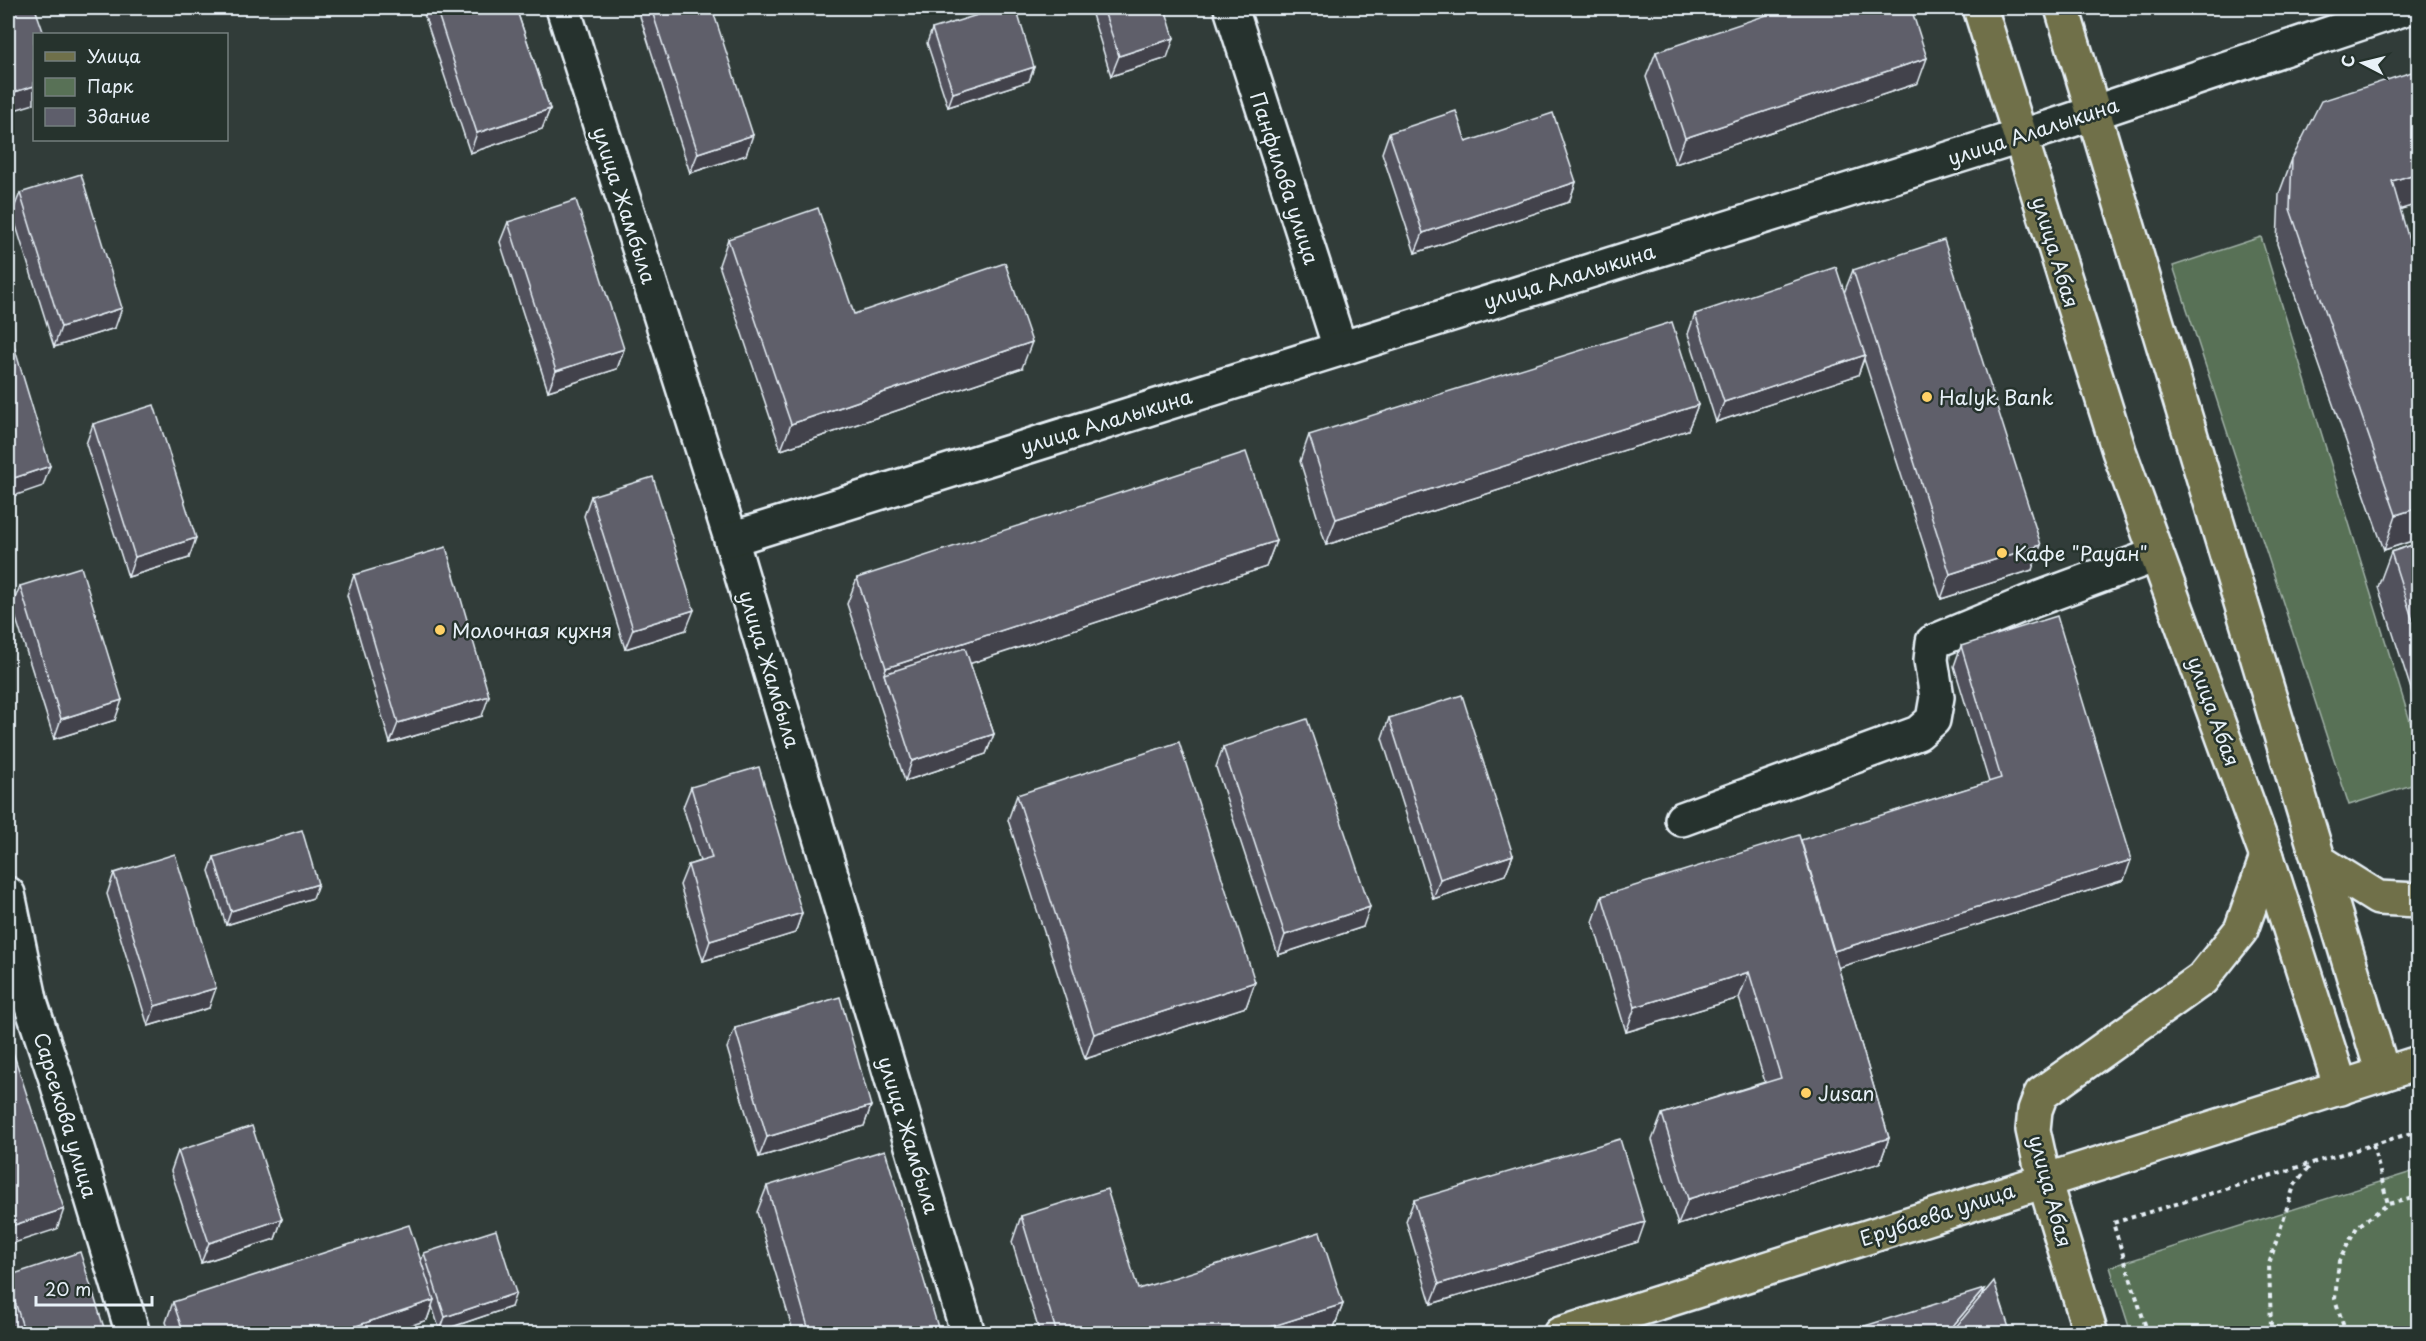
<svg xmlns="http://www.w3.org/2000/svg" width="2426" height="1341" font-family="'Playpen Sans',sans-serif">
	<rect width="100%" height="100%" fill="#313c39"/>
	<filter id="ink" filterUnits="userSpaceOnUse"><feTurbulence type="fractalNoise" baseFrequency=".0167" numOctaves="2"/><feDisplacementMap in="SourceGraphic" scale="12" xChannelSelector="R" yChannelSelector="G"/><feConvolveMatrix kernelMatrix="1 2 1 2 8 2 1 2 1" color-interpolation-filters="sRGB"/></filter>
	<g filter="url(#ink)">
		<!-- green -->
		<g fill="#587156" stroke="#a0b1a7" stroke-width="1.5">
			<polygon points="2261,237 2418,747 2418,783 2349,805 2173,266"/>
			<polygon points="2418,1170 2418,1333 2131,1333 2110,1267"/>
		</g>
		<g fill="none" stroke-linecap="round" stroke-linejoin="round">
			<!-- minor casing -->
			<g stroke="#e8f1f8" stroke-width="38">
				<g id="minor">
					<polyline points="563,8 731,539 968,1334"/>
					<polyline points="1231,8 1340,348"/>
					<polyline points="731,539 2051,127 2406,8"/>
					<polyline points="1682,819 1918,733 1933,720 1937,697 1931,660 1933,642 2029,602 2156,555"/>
					<polyline points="8,894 31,1004 56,1079 133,1334"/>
				</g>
			</g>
			<!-- major casing -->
			<g stroke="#e8f1f8" stroke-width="38">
				<g id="major">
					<polyline points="1980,8 2119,451 2267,857 2341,1088"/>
					<polyline points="2062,8 2383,1074"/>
					<polyline points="2319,861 2378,898 2418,900"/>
					<polyline points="1560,1334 2418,1063"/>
					<polyline points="2091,1334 2044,1180 2033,1130 2035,1110 2041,1094 2202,979 2241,930 2267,857"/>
				</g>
			</g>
			<!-- path -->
			<g stroke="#e8f1f8" stroke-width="4" stroke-dasharray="4.5 4.5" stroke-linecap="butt">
				<polyline points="2373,1145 2388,1204"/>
				<polyline points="2148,1334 2113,1223 2418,1131"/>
				<polyline points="2273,1334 2271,1327 2269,1264 2294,1186 2309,1167"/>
				<polyline points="2346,1334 2335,1299 2339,1261 2357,1227 2388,1204 2418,1197"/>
			</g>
			<!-- minor -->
			<use href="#minor" stroke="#26332d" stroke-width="33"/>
			<!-- major -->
			<use href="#major" stroke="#6f704a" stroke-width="33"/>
		</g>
		<!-- wall -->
		<g fill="#51515c" stroke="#e8f1f8" stroke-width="1.5">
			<polygon points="422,8 516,8 550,109 542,129 470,153"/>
			<polygon points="639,8 712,8 746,155 690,173 638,10"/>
			<polygon points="1090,8 1165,8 1167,58 1111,76"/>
			<polygon points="932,29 1034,67 1029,81 948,107 927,43"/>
			<polygon points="1656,52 1918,83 1675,164 1646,77"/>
			<polygon points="2418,70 2418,204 2400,209 2418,539 2384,550 2277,244 2279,194 2292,159"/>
			<polygon points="1389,133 1466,142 1576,182 1569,202 1415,253 1382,153"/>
			<polygon points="20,193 115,328 54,347 12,213"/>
			<polygon points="508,222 624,349 617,369 548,391 500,242"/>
			<polygon points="728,239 854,314 1022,368 781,450 719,265"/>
			<polygon points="1853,270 2032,570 1941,599 1864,359 1858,375 1716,422 1688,334 1695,314 1844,293"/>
			<polygon points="1698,405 1688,430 1326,545 1300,461 1309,435"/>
			<polygon points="93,424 189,558 128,577 86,444"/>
			<polygon points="591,496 686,630 625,649 584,516"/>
			<polygon points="1276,541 1266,567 970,663 994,734 986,754 905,781 847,604 857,578"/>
			<polygon points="2418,543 2418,711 2378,587 2391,552"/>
			<polygon points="354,575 482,716 390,743 347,595"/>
			<polygon points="20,586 115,720 54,739 12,606"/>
			<polygon points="1961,646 2124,880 1838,967 1889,1138 1880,1163 1678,1225 1652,1140 1662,1114 1765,1082 1739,998 1626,1032 1593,922 1602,896 1800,841 1989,782 1954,666"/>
			<polygon points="1389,718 1513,855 1505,875 1433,899 1382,738"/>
			<polygon points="1223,747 1363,927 1278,955 1216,767"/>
			<polygon points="691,787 802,913 795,933 703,961 680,885 688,865 700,861 683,807"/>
			<polygon points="1017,795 1255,982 1246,1007 1085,1059 1008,820"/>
			<polygon points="214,857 313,898 226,925 209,871"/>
			<polygon points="114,873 209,1008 148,1026 107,894"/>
			<polygon points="735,1028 871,1106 864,1126 759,1157 727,1048"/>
			<polygon points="178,1151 282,1219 275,1239 201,1263 171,1171"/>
			<polygon points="767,1186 940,1334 794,1334 757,1212"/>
			<polygon points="1414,1200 1638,1242 1431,1304 1406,1221"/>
			<polygon points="1021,1216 1138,1289 1343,1304 1333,1330 1321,1334 1040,1334 1012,1242"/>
			<polygon points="424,1253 511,1307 440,1331 432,1306 427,1320 386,1334 170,1334 166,1322 173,1302 421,1261"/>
			<polygon points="8,1276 106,1334 11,1334 8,1322"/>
		</g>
		<!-- shaded-wall -->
		<g fill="#42424b" stroke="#e8f1f8" stroke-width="1.5">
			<polygon points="1174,38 1167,58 1111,76 1119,56"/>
			<polygon points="1927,58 1918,83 1675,164 1685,138"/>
			<polygon points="1034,67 1029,81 948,107 953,93"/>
			<polygon points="34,86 34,104 8,112 8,94"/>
			<polygon points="550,109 542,129 470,153 477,133"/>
			<polygon points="753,135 746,155 690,173 698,153"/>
			<polygon points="2418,173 2418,204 2379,216 2392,181"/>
			<polygon points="1576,182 1569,202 1415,253 1423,233"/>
			<polygon points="122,308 115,328 54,347 61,327"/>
			<polygon points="1032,342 1022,368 781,450 791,424"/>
			<polygon points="624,349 617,369 548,391 556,371"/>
			<polygon points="1865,355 1858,375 1716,422 1724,402"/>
			<polygon points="1698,405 1688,430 1326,545 1336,519"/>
			<polygon points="50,466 43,486 8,498 8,480"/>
			<polygon points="2418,508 2418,539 2384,550 2396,515"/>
			<polygon points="196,538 189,558 128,577 135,557"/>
			<polygon points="1276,541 1266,567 889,690 884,674 886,668"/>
			<polygon points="2041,545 2032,570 1941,599 1950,574"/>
			<polygon points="694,610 686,630 625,649 633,629"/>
			<polygon points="489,696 482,716 390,743 398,723"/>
			<polygon points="122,700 115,720 54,739 61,719"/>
			<polygon points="994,734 986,754 905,781 912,761"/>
			<polygon points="1513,855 1505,875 1433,899 1440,879"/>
			<polygon points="2131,860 2124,880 1827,971 1834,951"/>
			<polygon points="318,884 313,898 226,925 231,911"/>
			<polygon points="1370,907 1363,927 1278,955 1285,935"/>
			<polygon points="802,913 795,933 703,961 710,941"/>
			<polygon points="1749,972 1739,998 1626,1032 1635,1007"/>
			<polygon points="1255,982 1246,1007 1085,1059 1094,1034"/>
			<polygon points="216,988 209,1008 148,1026 155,1006"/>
			<polygon points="871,1106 864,1126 759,1157 767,1137"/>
			<polygon points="1889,1138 1880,1163 1678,1225 1688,1199"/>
			<polygon points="64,1209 57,1229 8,1245 8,1227"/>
			<polygon points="282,1219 275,1239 201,1263 209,1243"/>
			<polygon points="1645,1222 1638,1242 1431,1304 1439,1284"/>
			<polygon points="1984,1289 1977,1309 1956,1334 1946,1334"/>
			<polygon points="516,1293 511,1307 440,1331 445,1317"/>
			<polygon points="434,1300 427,1320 386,1334 332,1334"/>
			<polygon points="1343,1304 1333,1330 1321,1334 1248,1334"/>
		</g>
		<!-- building -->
		<g fill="#5e5e6b" stroke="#e8f1f8" stroke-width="1.5">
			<polygon points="8,8 35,8 44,34 34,34 34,86 8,94"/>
			<polygon points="436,8 516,8 550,109 477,133"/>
			<polygon points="651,8 712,8 753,135 698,153"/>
			<polygon points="1000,8 1016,8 1034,67 953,93 932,29"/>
			<polygon points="1103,8 1165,8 1174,38 1119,56"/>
			<polygon points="1788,8 1911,8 1927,58 1685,138 1656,52"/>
			<polygon points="2418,70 2418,173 2392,181 2418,271 2418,508 2396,515 2290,209 2292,159 2321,101"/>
			<polygon points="1456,111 1466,142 1553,113 1576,182 1423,233 1389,133"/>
			<polygon points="81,174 122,308 61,327 20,193"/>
			<polygon points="576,200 624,349 556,371 508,222"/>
			<polygon points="818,208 854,314 1005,263 1032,342 791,424 728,239"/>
			<polygon points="1944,240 2041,545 1950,574 1853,270"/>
			<polygon points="1836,267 1865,355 1724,402 1695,314"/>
			<polygon points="1672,322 1698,405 1336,519 1309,435"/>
			<polygon points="10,333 50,466 8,480 8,334"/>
			<polygon points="154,405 196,538 135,557 93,424"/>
			<polygon points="1246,452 1276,541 886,668 857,578"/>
			<polygon points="653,477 694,610 633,629 591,496"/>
			<polygon points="2418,543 2418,637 2391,552"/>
			<polygon points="446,547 489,696 398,723 354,575"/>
			<polygon points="81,567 122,700 61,719 20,586"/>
			<polygon points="2057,616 2131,860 1834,951 1801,840 2001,778 1961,646"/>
			<polygon points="965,648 994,734 912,761 884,674"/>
			<polygon points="1462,695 1513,855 1440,879 1389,718"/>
			<polygon points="1307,719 1370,907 1285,935 1223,747"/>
			<polygon points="1179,742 1255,982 1094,1034 1017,795"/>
			<polygon points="759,767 802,913 710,941 688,865 712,858 691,787"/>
			<polygon points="302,830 318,884 231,911 214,857"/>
			<polygon points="1799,835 1889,1138 1688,1199 1662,1114 1781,1078 1749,972 1635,1007 1602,896"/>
			<polygon points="175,854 216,988 155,1006 114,873"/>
			<polygon points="840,997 871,1106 767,1137 735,1028"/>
			<polygon points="12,1049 64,1209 8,1227 8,1050"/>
			<polygon points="252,1126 282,1219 209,1243 178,1151"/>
			<polygon points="1620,1139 1645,1222 1439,1284 1414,1200"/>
			<polygon points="885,1150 940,1334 810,1334 767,1186"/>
			<polygon points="1107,1189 1138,1289 1320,1232 1343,1304 1248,1334 1057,1334 1021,1216"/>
			<polygon points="409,1225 434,1300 332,1334 184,1334 173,1302"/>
			<polygon points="496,1230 516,1293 445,1317 424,1253"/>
			<polygon points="80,1252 106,1334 25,1334 8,1279 8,1276"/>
			<polygon points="1994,1281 2011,1334 1950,1334"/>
			<polygon points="1984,1289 1946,1334 1839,1334"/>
		</g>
	</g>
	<!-- markers -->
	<g fill="#ffd166" stroke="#26332d" stroke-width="2">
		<circle cx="1927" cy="397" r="6"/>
		<circle cx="2002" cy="553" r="6"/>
		<circle cx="440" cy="630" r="6"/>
		<circle cx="1806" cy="1093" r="6"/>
	</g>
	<g text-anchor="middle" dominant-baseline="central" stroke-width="5" stroke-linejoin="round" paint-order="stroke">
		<!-- street labels -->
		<g font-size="20" fill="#e8f1f8" stroke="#26332d">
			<text transform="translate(2033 131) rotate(-18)">улица Алалыкина</text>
			<text transform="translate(1285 178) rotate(72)">Панфилова улица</text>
			<text transform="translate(625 205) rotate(72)">улица Жамбыла</text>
			<text transform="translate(2056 252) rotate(73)">улица Абая</text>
			<text transform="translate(1569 276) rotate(-17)">улица Алалыкина</text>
			<text transform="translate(1106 421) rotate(-17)">улица Алалыкина</text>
			<text transform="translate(770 669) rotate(73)">улица Жамбыла</text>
			<text transform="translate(2214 711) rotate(70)">улица Абая</text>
			<text transform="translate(66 1115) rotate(73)">Сарсекова улица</text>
			<text transform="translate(909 1135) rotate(73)">улица Жамбыла</text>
			<text transform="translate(2051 1191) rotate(75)">улица Абая</text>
			<text transform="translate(1937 1214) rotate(-18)">Ерубаева улица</text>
		</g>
		<!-- poi labels -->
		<g font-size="20" fill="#e8f1f8" stroke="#26332d" text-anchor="start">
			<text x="1939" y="397">Halyk Bank</text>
			<text x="2014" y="553">Кафе "Рауан"</text>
			<text x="452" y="630">Молочная кухня</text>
			<text x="1818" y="1093">Jusan</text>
		</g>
	</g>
	<!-- margin -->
	<rect width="2426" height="1341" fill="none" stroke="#26332d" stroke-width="30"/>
	<rect x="15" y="15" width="2396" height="1311" fill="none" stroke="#e8f1f8" stroke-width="2" filter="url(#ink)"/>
	<!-- legend -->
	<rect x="33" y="33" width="195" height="108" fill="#26332d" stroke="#747f7e" stroke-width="1.5"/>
	<rect x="45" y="52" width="30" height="9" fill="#6f704a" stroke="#747f7e" stroke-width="1.5"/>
	<text x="87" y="63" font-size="18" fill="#e8f1f8">Улица</text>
	<rect x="45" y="78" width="30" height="18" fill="#587156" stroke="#747f7e" stroke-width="1.5"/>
	<text x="87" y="93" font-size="18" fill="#e8f1f8">Парк</text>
	<rect x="45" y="108" width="30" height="18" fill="#5e5e6b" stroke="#747f7e" stroke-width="1.5"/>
	<text x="87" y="123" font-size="18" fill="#e8f1f8">Здание</text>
	<!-- north arrow -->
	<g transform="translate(2363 63) rotate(277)" stroke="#26332d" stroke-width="4.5" paint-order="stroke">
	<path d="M0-4.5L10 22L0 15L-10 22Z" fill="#e8f1f8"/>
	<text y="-9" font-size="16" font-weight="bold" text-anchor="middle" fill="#e8f1f8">С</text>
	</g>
	<!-- scale -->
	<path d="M36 1296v9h116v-9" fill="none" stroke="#e8f1f8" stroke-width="3"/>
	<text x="45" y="1296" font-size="18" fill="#e8f1f8" stroke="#26332d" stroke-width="4.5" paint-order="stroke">20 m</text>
</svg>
